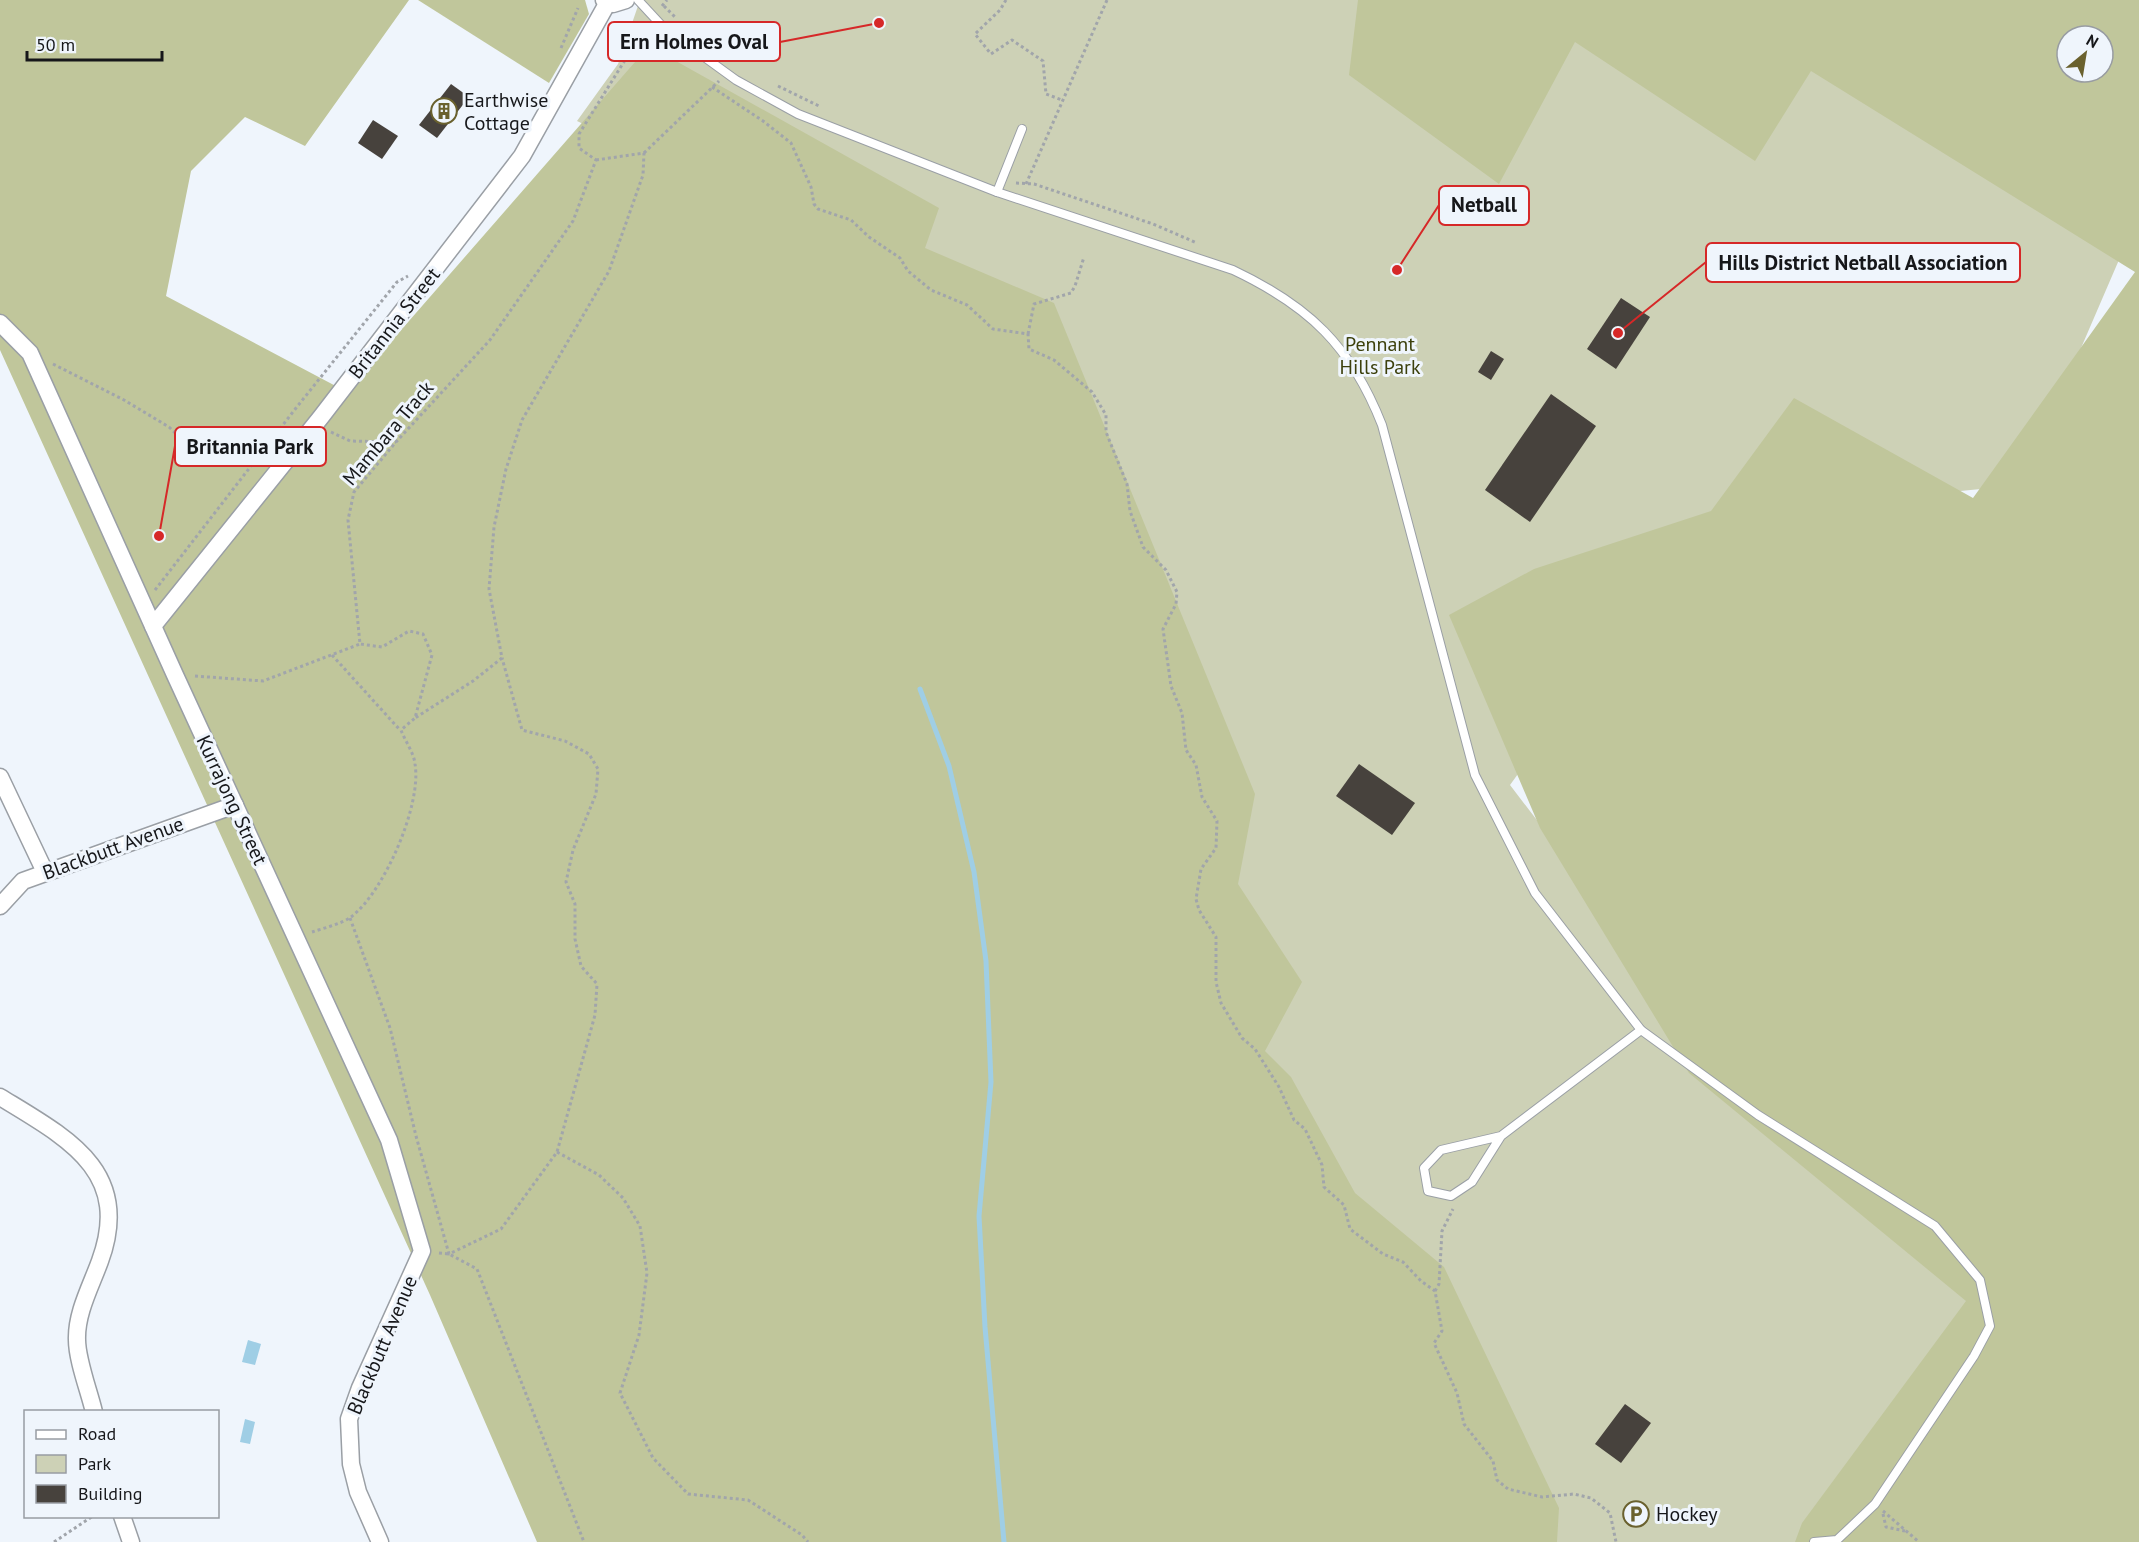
<svg xmlns="http://www.w3.org/2000/svg" width="2139" height="1542" font-family="'PT Sans',sans-serif">
	<rect width="100%" height="100%" fill="#eff5fc"/>
	<!-- green -->
	<polygon fill="#cdd1b6" points="640,0 1570,0 1932,78 2134,225 2022,485 1704,516 1510,785 1667,990 2081,1248 1961,1542 1395,1542 644,153 577,121 618,64"/>
	<!-- forest -->
	<g fill="#c0c69b" fill-rule="evenodd">
		<polygon points="0,0 409,0 305,146 245,117 191,171 166,296 347,392 649,46 939,208 925,248 1054,303 1255,794 1238,884 1302,982 1265,1051 1291,1077 1355,1193 1444,1267 1559,1508 1557,1542 537,1542 430,1295 0,350"/>
		<polygon points="418,0 585,0 589,14 549,83"/>
		<path d="M1358,0H2139V1542H1795L1802,1523L1966,1301L1689,1073L1540,828L1449,615L1534,569L1711,511L1794,398L1973,498L2135,272L1811,71L1755,161L1575,42L1499,184L1349,75ZM2067,36H2103V72H2067Z"/>
	</g>
	<!-- water -->
	<g fill="#9fcee5">
		<polygon points="248,1340 261,1344 255,1365 242,1362"/>
		<polygon points="245,1419 255,1422 250,1444 240,1442"/>
	</g>
	<g fill="none" stroke-linecap="round" stroke-linejoin="round">
		<!-- stream -->
		<polyline stroke="#9fcee5" stroke-width="5" points="920,689 949,766 974,872 986,961 991,1082 979,1216 985,1327 1004,1542"/>
	</g>
	<!-- building -->
	<g fill="#47423d">
		<polygon points="451,84 469,97 437,138 419,125"/>
		<polygon points="373,120 398,136 382,159 358,143"/>
		<polygon points="1621,298 1650,317 1616,369 1587,349"/>
		<polygon points="1491,351 1504,359 1491,380 1478,372"/>
		<polygon points="1551,394 1596,426 1530,522 1485,490"/>
		<polygon points="1359,764 1415,803 1392,835 1336,796"/>
		<polygon points="1625,1404 1651,1423 1621,1463 1595,1444"/>
	</g>
	<g fill="none" stroke-linecap="round" stroke-linejoin="round">
		<!-- service casing -->
		<g stroke="#9a9fa5" stroke-width="10">
			<g id="service">
				<path d="M638,0L663,27L736,80L798,114L997,192L1233,270C1309,306 1351,346 1382,425L1475,775L1535,893L1641,1030L1758,1115L1935,1226L1980,1280L1990,1326L1974,1356L1875,1504L1837,1540L1814,1542"/>
				<polyline points="997,192 1022,129"/>
				<polyline points="1501,1136 1472,1182 1451,1196 1428,1191 1424,1168 1441,1150 1501,1136 1641,1030"/>
			</g>
		</g>
		<!-- minor casing -->
		<g stroke="#9a9fa5" stroke-width="19">
			<g id="minor">
				<polyline points="604,0 613,4 626,0"/>
				<polyline points="0,323 30,353 175,675 389,1140 422,1251 360,1388 349,1419 351,1464 358,1492 380,1542"/>
				<polyline points="153,626 321,417 522,156 608,2"/>
				<polyline points="0,777 45,872"/>
				<polyline points="0,906 23,881 235,805"/>
				<path d="M0,1097C67,1138 133,1171 100,1261C91,1286 76,1313 77,1340C77,1360 89,1391 94,1412"/>
				<polyline points="122,1516 131,1542"/>
			</g>
		</g>
		<!-- path -->
		<g stroke="#a1a5ab" stroke-width="3" stroke-dasharray="3 3" stroke-linecap="butt">
			<polyline points="1006,0 1000,10 975,34 991,54 1012,40 1043,61 1046,94 1062,100"/>
			<polyline points="662,6 667,0"/>
			<polyline points="664,6 676,18"/>
			<polyline points="561,48 578,8"/>
			<polyline points="778,86 821,107"/>
			<polyline points="712,87 763,121 791,143 811,187 814,204 818,209 851,220 869,237 900,258 908,271 931,290 967,305 993,329 1028,334 1029,349 1054,360 1092,392 1106,415 1106,432 1127,484 1130,511 1143,547 1166,570 1177,592 1176,604 1163,629 1171,686 1182,713 1186,750 1196,765 1202,797 1217,821 1216,848 1201,869 1196,899 1199,910 1216,937 1216,982 1221,1003 1242,1038 1255,1049 1279,1087 1294,1120 1305,1129 1322,1165 1324,1187 1344,1205 1350,1229 1383,1254 1403,1262 1421,1281 1435,1291 1442,1331 1434,1343 1457,1393 1464,1424 1493,1461 1497,1480 1508,1489 1542,1497 1574,1494 1591,1498 1610,1513 1616,1542"/>
			<polyline points="644,153 719,81"/>
			<polyline points="596,160 644,153 643,175 609,271 522,420 506,469 494,527 489,589 502,658 473,681 415,718 432,655 423,634 409,631 382,647 360,644 348,520 354,492 396,442 490,340 573,221 596,160 579,148 579,134 645,28"/>
			<polyline points="1016,183 1034,184 1153,224 1197,243"/>
			<polyline points="1026,184 1107,0"/>
			<polyline points="1028,334 1034,304 1071,293 1075,286 1084,257"/>
			<polyline points="53,364 124,400 169,427 191,448"/>
			<polyline points="331,432 350,441 396,442"/>
			<polyline points="155,590 296,408 397,282 408,276"/>
			<polyline points="332,655 400,730"/>
			<polyline points="195,676 263,681 360,644"/>
			<polyline points="350,918 390,1028 416,1136 449,1254 501,1229 557,1152 595,1015 597,984 581,966 575,939 575,904 566,882 573,850 596,794 598,769 589,754 565,741 522,730 502,658"/>
			<path d="M312,932C324,928 341,924 351,917C384,892 422,805 415,764C414,753 405,741 401,730L415,718"/>
			<polyline points="557,1152 599,1175 623,1198 640,1226 647,1273 639,1335 620,1393 653,1458 688,1494 748,1500 802,1535 808,1542"/>
			<polyline points="439,1253 449,1254 477,1269 584,1542"/>
			<polyline points="1435,1291 1439,1284 1442,1231 1453,1209"/>
			<polyline points="1883,1511 1919,1542"/>
			<polyline points="1883,1514 1886,1527 1905,1531"/>
			<polyline points="54,1542 93,1516"/>
		</g>
		<!-- service -->
		<use href="#service" stroke="#fff" stroke-width="8"/>
		<!-- minor -->
		<use href="#minor" stroke="#fff" stroke-width="16"/>
	</g>
	<!-- icons -->
	<defs>
		<g id="building-ring" transform="scale(1.35)"><circle r="9.5" fill="#eff5fc" stroke="#6a612e" stroke-width="1.5"/><path d="M-4-6H4V6H1V3H-1V6H-4ZM-2.5-4.3h1.7v1.8h-1.7ZM.8-4.3h1.7v1.8H.8ZM-2.5-1h1.7V.8h-1.7ZM.8-1h1.7V.8H.8Z" fill="#6a612e"/></g>
		<g id="parking-ring" transform="scale(1.35)"><circle r="9.5" fill="#eff5fc" stroke="#6a612e" stroke-width="1.5"/><path d="M-3.5-5.5H1a3.5 3.5 0 0 1 0 7H-1V5.5H-3.5ZM-1-3.4V-.6H.8a1.4 1.4 0 0 0 0-2.8Z" fill="#6a612e"/></g>
	</defs>
	<g fill-rule="evenodd">
		<use href="#building-ring" x="444" y="111"/>
		<use href="#parking-ring" x="1636" y="1514"/>
	</g>
	<g text-anchor="middle" dominant-baseline="central" stroke-width="6" stroke-linejoin="round" paint-order="stroke">
		<!-- poi labels -->
		<g font-size="20" fill="#16171a" stroke="#eff5fc" text-anchor="start">
			<text x="464" y="100">Earthwise<tspan x="464" dy="23">Cottage</tspan></text>
			<text x="1656" y="1514">Hockey</text>
		</g>
		<!-- street labels -->
		<g font-size="20" fill="#16171a" stroke="#eff5fc">
			<text transform="translate(394 323) rotate(-52)">Britannia Street</text>
			<text transform="translate(388 433) rotate(-50)">Mambara Track</text>
			<text transform="translate(232 800) rotate(65)">Kurrajong Street</text>
			<text transform="translate(113 848) rotate(-20)">Blackbutt Avenue</text>
			<text transform="translate(382 1345) rotate(-67)">Blackbutt Avenue</text>
		</g>
		<!-- park labels -->
		<g font-size="20" fill="#3c400c" stroke="#eff5fc">
			<text x="1380" y="344">Pennant<tspan x="1380" dy="23">Hills Park</tspan></text>
		</g>
	</g>
	<!-- callouts -->
	<path fill="none" stroke="#d62828" stroke-width="2" d="M879 23L780 42M1397 270L1439 205M1618 333L1706 262M159 536L175 446"/>
	<g fill="#d62828" stroke="#eff5fc" stroke-width="2">
		<circle cx="879" cy="23" r="6"/>
		<circle cx="1397" cy="270" r="6"/>
		<circle cx="1618" cy="333" r="6"/>
		<circle cx="159" cy="536" r="6"/>
	</g>
	<g fill="#eff5fc" stroke="#d62828" stroke-width="2">
		<rect x="608" y="22" width="172" height="39" rx="6"/>
		<rect x="1439" y="186" width="90" height="39" rx="6"/>
		<rect x="1706" y="243" width="314" height="39" rx="6"/>
		<rect x="175" y="427" width="151" height="39" rx="6"/>
	</g>
	<g font-size="21" text-anchor="middle" font-weight="bold" fill="#16171a">
		<text x="694" y="49">Ern Holmes Oval</text>
		<text x="1484" y="212">Netball</text>
		<text x="1863" y="270">Hills District Netball Association</text>
		<text x="250" y="454">Britannia Park</text>
	</g>
	<!-- legend -->
	<rect x="24" y="1410" width="195" height="108" fill="#eff5fc" stroke="#989ca2" stroke-width="1.5"/>
	<rect x="36" y="1430" width="30" height="9" fill="#ffffff" stroke="#989ca2" stroke-width="1.5"/>
	<text x="78" y="1440" font-size="18" fill="#16171a">Road</text>
	<rect x="36" y="1455" width="30" height="18" fill="#cdd1b6" stroke="#989ca2" stroke-width="1.5"/>
	<text x="78" y="1470" font-size="18" fill="#16171a">Park</text>
	<rect x="36" y="1485" width="30" height="18" fill="#47423d" stroke="#989ca2" stroke-width="1.5"/>
	<text x="78" y="1500" font-size="18" fill="#16171a">Building</text>
	<!-- north arrow -->
	<g transform="translate(2085 54) rotate(30)"><circle r="28" fill="#eff5fc" stroke="#989ca2" stroke-width="1.5"/>
	<path d="M0-4.5L10 22L0 15L-10 22Z" fill="#6a612e"/>
	<text y="-9" font-size="16" font-weight="bold" text-anchor="middle" fill="#16171a">N</text>
	</g>
	<!-- scale -->
	<path d="M27 51v9h135v-9" fill="none" stroke="#16171a" stroke-width="3"/>
	<text x="36" y="51" font-size="18" fill="#16171a" stroke="#eff5fc" stroke-width="4.5" paint-order="stroke">50 m</text>
</svg>
